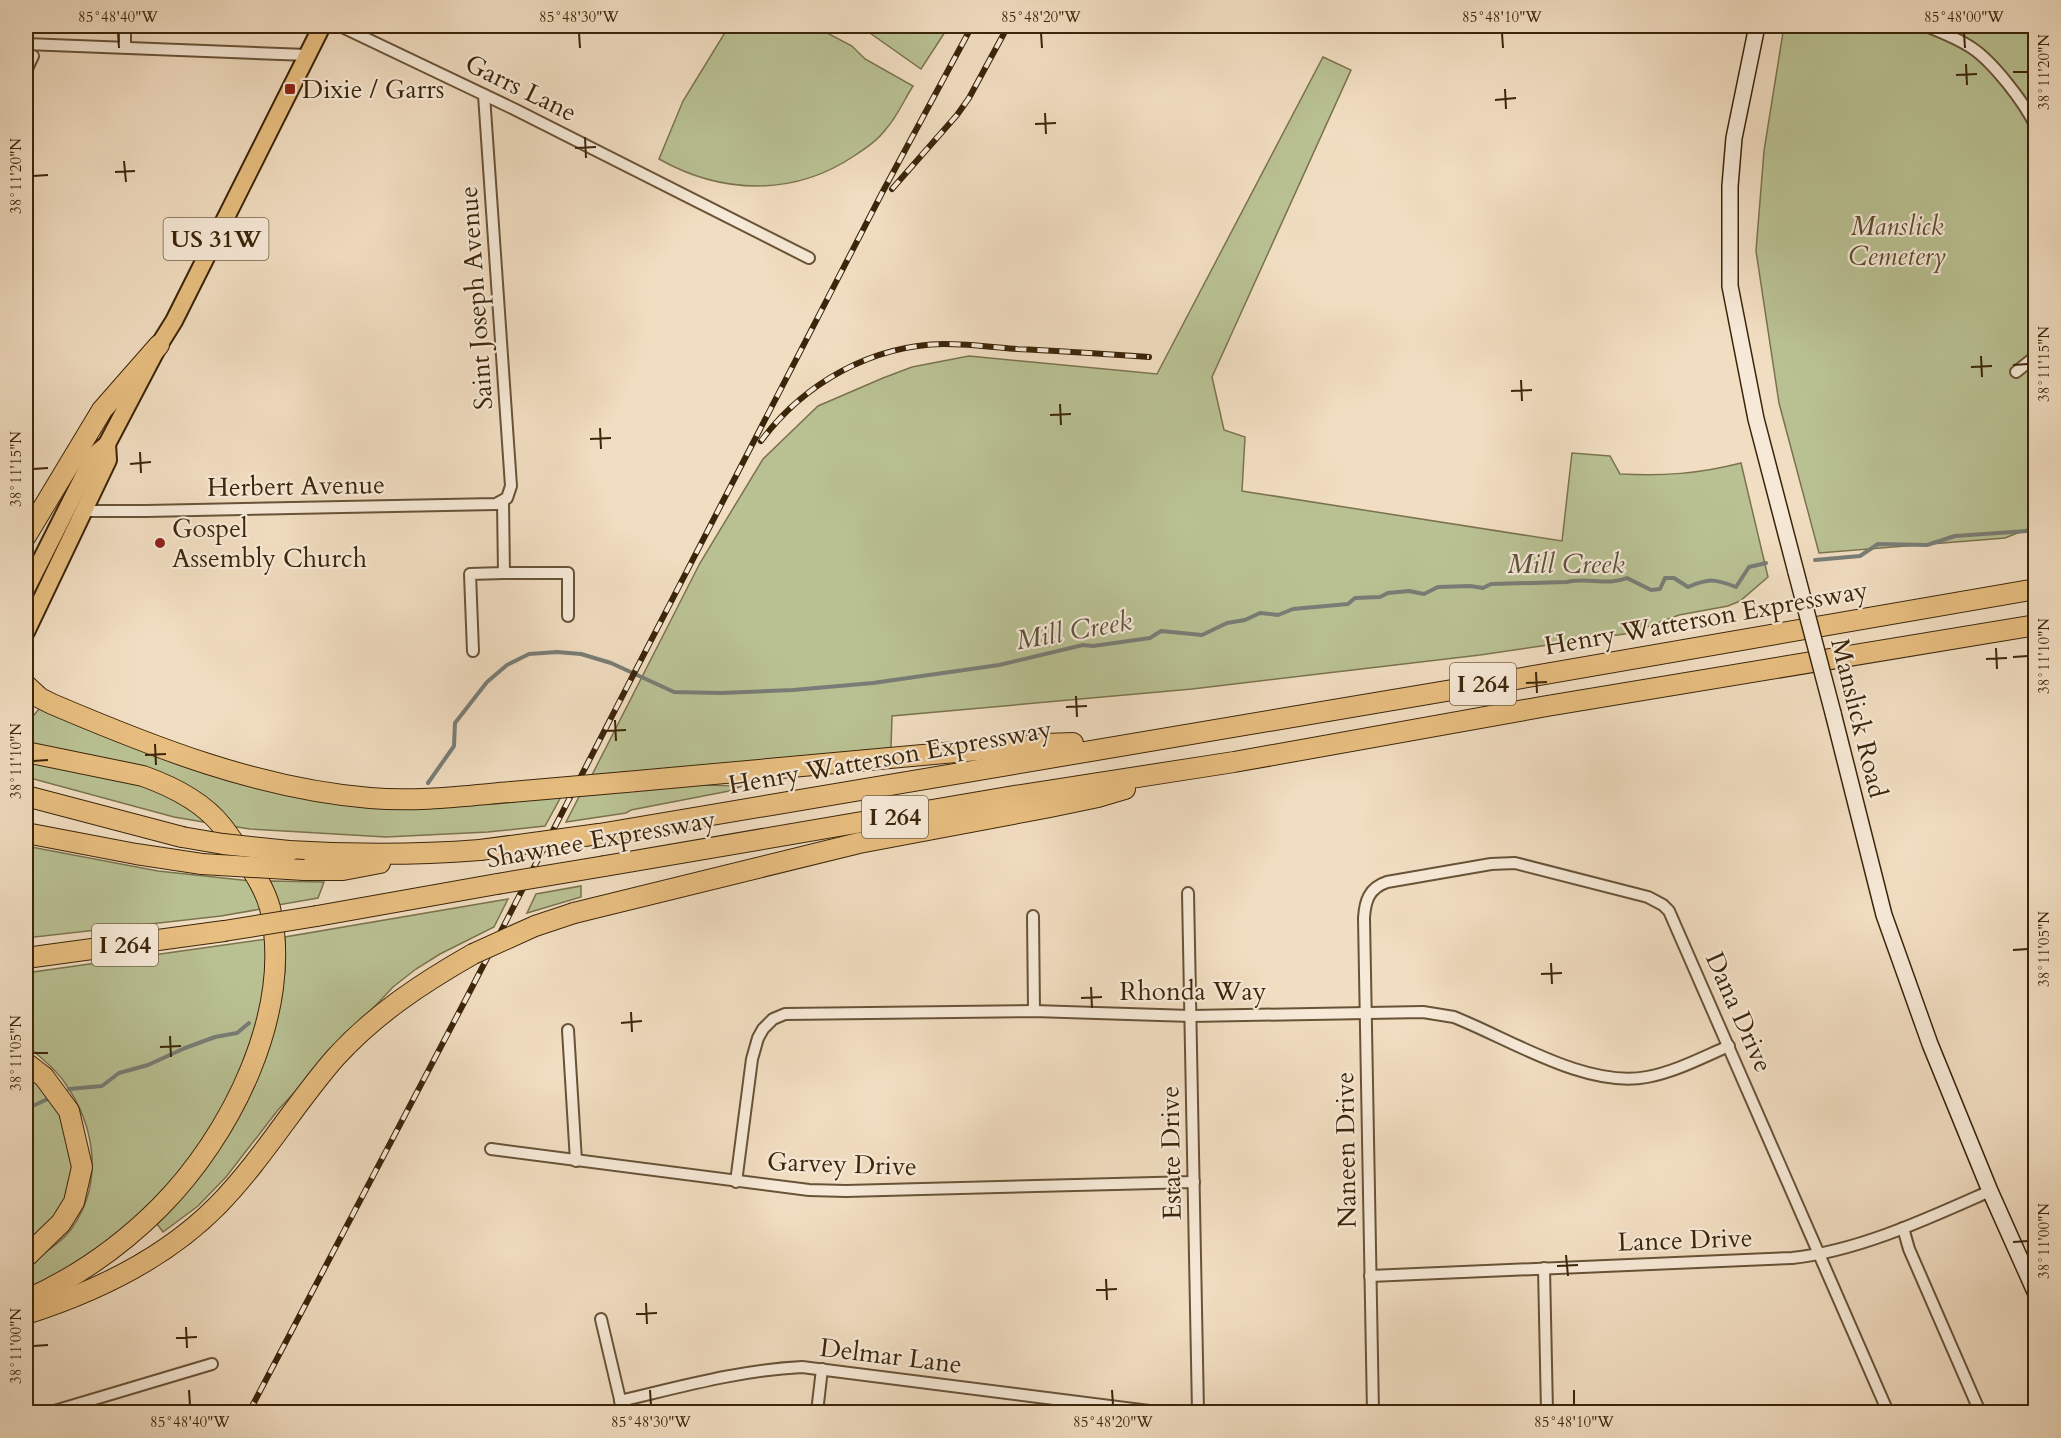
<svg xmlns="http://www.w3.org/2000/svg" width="2061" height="1438" font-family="Cardo,serif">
	<rect width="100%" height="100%" fill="#f1ddc1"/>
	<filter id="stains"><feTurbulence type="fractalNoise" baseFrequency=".00333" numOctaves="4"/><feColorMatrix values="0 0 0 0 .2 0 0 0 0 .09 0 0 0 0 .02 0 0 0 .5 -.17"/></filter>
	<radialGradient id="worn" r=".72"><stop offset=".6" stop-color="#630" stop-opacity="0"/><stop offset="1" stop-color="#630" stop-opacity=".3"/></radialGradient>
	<!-- green -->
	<g fill="#b9c193" stroke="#7a734e" stroke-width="1.5">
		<path d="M729,26H814L852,46L865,59L913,86C904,100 897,117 886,129C878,140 866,148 854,156C793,197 721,194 659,159L683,101Z"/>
		<polygon points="860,26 949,26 921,69"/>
		<polygon points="1784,26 2035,26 2035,526 2005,538 1819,553 1779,403 1756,251 1764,151"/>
		<path d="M1323,57L1351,70L1212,377L1224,430L1245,437L1242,491L1562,541L1572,453L1610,456L1620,474C1664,476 1698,474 1741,463L1768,577L1740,601L1728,606L1679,615L1631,633L1480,655L1192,689L892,716L891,749L592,775L700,563L763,459L818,406L883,378L912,367L969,356L1157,374Z"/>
		<polygon points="40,708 265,788 562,795 545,826 488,832 386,837 250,829 231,826 143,766 26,743 26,721 28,722"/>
		<polygon points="26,760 145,785 174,799 209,823 174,817 26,777"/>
		<polygon points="699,785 742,786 729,791 631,810 626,813 566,822 581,793"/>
		<polygon points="26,846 158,871 251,881 261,909 221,916 26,938"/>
		<polygon points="270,881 324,882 318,898 278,905"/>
		<polygon points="581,886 581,897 527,913 536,894"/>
		<polygon points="508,899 494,927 440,954 416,969 393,987 278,1110 226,1177 198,1206 163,1232 157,1224 170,1210 274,1027 285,971 285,937"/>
		<path d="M267,939L265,993L251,1042L230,1093L203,1141L183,1170L130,1225L77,1264L26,1291V1265C39,1257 63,1241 72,1228C104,1182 95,1126 65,1083C55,1068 39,1056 26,1045V973Z"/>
		<polygon points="26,1070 58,1106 73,1163 69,1191 59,1213 26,1246"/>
	</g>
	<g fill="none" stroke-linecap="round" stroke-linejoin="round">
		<!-- stream -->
		<g stroke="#787d76" stroke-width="4">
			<polyline points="1815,560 1860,556 1878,544 1927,545 1955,536 2027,531 2036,528"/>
			<path d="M428,783L454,746L455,723L487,682L507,665L529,654L557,652L581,654L611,663L674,692L721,693L793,690L873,683L999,665L1083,645L1093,646L1150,638L1161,631L1202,635L1227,623L1245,620L1260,613L1278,615L1293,609L1348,604L1355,598L1380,597L1388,593L1409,591L1424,594L1438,587L1470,586L1483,588L1491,584L1567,582C1587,577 1608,586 1627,578L1651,590L1660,589L1665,578H1674L1688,587C1709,578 1716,579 1736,587L1749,567L1766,563"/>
			<polyline points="69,1089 102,1086 119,1073 148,1065 185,1048 215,1037 237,1033 249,1023"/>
			<polyline points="26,1109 50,1098"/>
		</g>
		<!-- minor casing -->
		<g stroke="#685337" stroke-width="14">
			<g id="minor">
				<polyline points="125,26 125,47"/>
				<polyline points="340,26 514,109 809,258"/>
				<path d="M1926,26C1941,32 1957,38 1972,48C1993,62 2025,103 2036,127"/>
				<polyline points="26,44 307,55"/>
				<polyline points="26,52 33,56 26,71"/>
				<polyline points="2016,372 2036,356"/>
				<polyline points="84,511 146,511 496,504 507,498 511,486 484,95"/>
				<polyline points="504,573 568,573 568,616"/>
				<polyline points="473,651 470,574 504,573 503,502"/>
				<polyline points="1188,893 1198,1412"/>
				<polyline points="1033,916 1034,1011"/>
				<polyline points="568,1030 576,1161"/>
				<polyline points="491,1149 809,1190 846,1191 1194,1182"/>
				<path d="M736,1182L752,1059L758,1038L763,1029L773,1019L785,1014L1034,1011L1191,1016L1423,1012L1454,1017L1468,1023C1519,1045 1591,1088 1647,1077C1675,1072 1703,1057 1729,1046"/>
				<polyline points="1903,1228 1909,1249 1980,1412"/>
				<polyline points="1544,1268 1547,1412"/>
				<path d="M1370,1276L1792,1258C1859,1251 1929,1218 1990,1191"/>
				<polyline points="601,1319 623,1412"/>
				<path d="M620,1401C680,1387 740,1370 802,1367L1157,1412"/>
				<polyline points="51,1412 212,1364"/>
				<polyline points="817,1412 822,1369"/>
				<path d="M1373,1412L1364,918C1365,901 1369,888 1387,882L1491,864L1515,863L1648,897L1663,905L1669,911L1888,1412"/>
			</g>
		</g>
		<!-- secondary casing -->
		<g stroke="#3b2509" stroke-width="18">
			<g id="secondary">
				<polyline points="1757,26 1734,138 1730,186 1730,286 1756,419 1796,572"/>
				<polyline points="1833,713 1884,915 1930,1044 1990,1191 2036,1294"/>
			</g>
		</g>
		<!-- primary casing -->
		<g stroke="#3b2509" stroke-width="20">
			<g id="primary">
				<polyline points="26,590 94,455 107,444 159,345 174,321 322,26"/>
				<polyline points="26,632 108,460 107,444"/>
			</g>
		</g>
		<!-- motorway casing -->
		<g stroke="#3b2509" stroke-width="22">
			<g id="motorway">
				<polyline points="26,536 102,410 159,345"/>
				<path d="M26,685L40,698L52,704C153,747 259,789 370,798C417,802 464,796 511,792"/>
				<path d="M26,752L143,776C171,786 203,802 222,826C230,836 236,846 243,856C254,873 265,889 270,908C294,1011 231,1136 159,1208C121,1246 75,1278 26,1300"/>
				<polyline points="626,782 1044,744 1073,743"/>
				<polyline points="26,796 182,837"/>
				<polyline points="26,833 136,854 202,864"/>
				<polyline points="599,834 1470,687 2036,589"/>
				<path d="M289,851C353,855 416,855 480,850"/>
				<polyline points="605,866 1008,797 1234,762 1547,706 2036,625"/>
				<polyline points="304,870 343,870 380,863"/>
				<polyline points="574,913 859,843 1050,807 1098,797 1125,789"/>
				<polyline points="317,916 497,884"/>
				<polyline points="26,958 224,931"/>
				<polyline points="26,1063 44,1077 69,1111 82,1167 74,1202 61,1223 26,1257"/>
				<path d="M26,1314C95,1292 167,1257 218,1205C262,1160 294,1105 335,1058C375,1014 422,983 473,954"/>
			</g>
		</g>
		<!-- minor -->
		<use href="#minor" stroke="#f6e9d7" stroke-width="10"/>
		<!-- secondary -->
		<use href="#secondary" stroke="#f6e9d7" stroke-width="15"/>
		<!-- primary -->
		<use href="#primary" stroke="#e8be80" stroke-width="16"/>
		<!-- motorway -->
		<use href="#motorway" stroke="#e8be80" stroke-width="20"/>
		<!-- rail casing -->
		<g stroke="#3b2509" stroke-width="6">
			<g id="rail">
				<polyline points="892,189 957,115 969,98 1008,26"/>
				<path d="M761,441C804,383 872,345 944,344C968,344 993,347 1017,349C1061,351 1105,354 1149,357"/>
				<polyline points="249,1412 467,997 882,193 972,26"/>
			</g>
		</g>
		<!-- rail -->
		<use href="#rail" stroke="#f6e9d7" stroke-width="4" stroke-dasharray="11" stroke-linecap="butt"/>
		<!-- secondary-bridge casing -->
		<g stroke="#3b2509" stroke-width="18" stroke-linecap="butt">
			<polyline id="secondary-bridge" points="1796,572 1833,713"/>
		</g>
		<!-- motorway-bridge casing -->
		<g stroke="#3b2509" stroke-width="22" stroke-linecap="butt">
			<g id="motorway-bridge">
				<polyline points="511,792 626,782"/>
				<polyline points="182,837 223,844 289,851"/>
				<polyline points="480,850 599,834"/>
				<polyline points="202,864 304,870"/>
				<polyline points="497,884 605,866"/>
				<polyline points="224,931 317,916"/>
				<polyline points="473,954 535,926 574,913"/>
			</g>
		</g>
		<!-- secondary-bridge -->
		<use href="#secondary-bridge" stroke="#f6e9d7" stroke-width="15"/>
		<!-- motorway-bridge -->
		<use href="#motorway-bridge" stroke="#e8be80" stroke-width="20"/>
	</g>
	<!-- ticks -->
	<path fill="none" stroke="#3b2509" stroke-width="2" d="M118,33L119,48M579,33L580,48M1041,33L1042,48M1502,33L1503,48M1964,33L1965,48M1966,64L1967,85M2013,72H2028M1956,75L1977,74M1505,89L1506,109M1495,100L1516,98M1045,113L1046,134M1035,124L1056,123M585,137L586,158M575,148L596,147M124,161L126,182M115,172L135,171M33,176L48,175M1981,356L1982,377M2013,365L2028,364M1971,367L1992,366M1521,380L1522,401M1511,391L1532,390M1060,404L1061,425M1050,415L1071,414M600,428L601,449M590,439L611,438M140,452L141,473M130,464L151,462M33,469L48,468M1996,648L1997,669M2013,657L2028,656M1986,659L2007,658M1536,672L1537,693M1526,683L1547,682M1076,696L1077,717M1066,707L1087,706M615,720L616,741M605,731L626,730M155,744L156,765M145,755L166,754M33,761L48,760M2013,950L2028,949M1551,963L1552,984M1541,974L1562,973M1091,987L1092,1008M1081,998L1102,997M631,1012L632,1032M621,1023L642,1021M170,1036L171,1057M160,1047L181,1046M33,1053H48M2013,1242L2028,1241M1566,1255L1568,1276M1557,1266L1578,1265M1106,1279L1107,1300M1096,1290L1117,1289M646,1303L647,1324M636,1314L657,1313M186,1327L187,1348M176,1338L197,1337M33,1346L48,1345M189,1390L190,1405M650,1390L651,1405M1112,1390L1113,1405M1574,1390V1405"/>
	<!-- markers -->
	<g fill="#8f2418" stroke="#f6e9d7" stroke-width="2">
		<rect x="284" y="83" width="12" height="12" rx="3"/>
		<circle cx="160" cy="543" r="6"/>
	</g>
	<g text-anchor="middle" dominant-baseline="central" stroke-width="4.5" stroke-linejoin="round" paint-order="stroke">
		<!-- shield labels -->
		<g fill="#f6e9d7" stroke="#736047" stroke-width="1.5">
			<rect x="163.5" y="218" width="105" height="42" rx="4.5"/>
			<rect x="1450" y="663" width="66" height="42" rx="4.5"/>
			<rect x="862" y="796" width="66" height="42" rx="4.5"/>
			<rect x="92" y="924" width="66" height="42" rx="4.5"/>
		</g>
		<g font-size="24" font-weight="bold" fill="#3b2509">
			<text x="216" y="239">US 31W</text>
			<text x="1483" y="684">I 264</text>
			<text x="895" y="817">I 264</text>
			<text x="125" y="945">I 264</text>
		</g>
		<!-- street labels -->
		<g font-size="26" fill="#3b2509" stroke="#f6e9d7">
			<text transform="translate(521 88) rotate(26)">Garrs Lane</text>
			<text transform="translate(476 298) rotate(-94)">Saint Joseph Avenue</text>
			<text transform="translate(296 486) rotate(-1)">Herbert Avenue</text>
			<text transform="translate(1706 618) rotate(-10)">Henry Watterson Expressway</text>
			<text transform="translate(1859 718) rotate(76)">Manslick Road</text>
			<text transform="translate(890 757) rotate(-10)">Henry Watterson Expressway</text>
			<text transform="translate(601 839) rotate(-10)">Shawnee Expressway</text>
			<text x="1193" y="991">Rhonda Way</text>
			<text transform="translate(1739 1012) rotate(66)">Dana Drive</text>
			<text transform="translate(1346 1150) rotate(-91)">Naneen Drive</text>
			<text transform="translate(1171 1153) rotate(-91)">Estate Drive</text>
			<text transform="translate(842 1164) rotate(2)">Garvey Drive</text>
			<text transform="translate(1685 1240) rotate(-2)">Lance Drive</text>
			<text transform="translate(891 1356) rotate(7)">Delmar Lane</text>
		</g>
		<!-- poi labels -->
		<g font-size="26" fill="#3b2509" stroke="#f6e9d7" text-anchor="start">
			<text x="302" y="89">Dixie / Garrs</text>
			<text x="172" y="528">Gospel<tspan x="172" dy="30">Assembly Church</tspan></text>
		</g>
		<!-- park labels -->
		<g font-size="26" font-style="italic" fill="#5a4c2c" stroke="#f6e9d7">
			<text x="1897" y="226">Manslick<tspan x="1897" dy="30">Cemetery</tspan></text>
		</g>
		<!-- water labels -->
		<g font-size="27" font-style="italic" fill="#5a513f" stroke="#f6e9d7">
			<text x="1566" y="564">Mill Creek</text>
			<text transform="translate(1074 631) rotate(-10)">Mill Creek</text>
		</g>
	</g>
	<!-- margin -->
	<rect width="2061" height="1438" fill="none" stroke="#f1ddc1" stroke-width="66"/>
	<rect x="33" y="33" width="1995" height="1372" fill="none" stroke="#3b2509" stroke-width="2"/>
	<g font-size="15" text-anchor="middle" fill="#3b2509">
		<text x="118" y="22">85°48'40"W</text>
		<text x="579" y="22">85°48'30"W</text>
		<text x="1041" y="22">85°48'20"W</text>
		<text x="1502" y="22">85°48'10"W</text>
		<text x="1964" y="22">85°48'00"W</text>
		<text transform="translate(2044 72) rotate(-90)" y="5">38°11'20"N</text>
		<text transform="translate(16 176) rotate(-90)" y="5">38°11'20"N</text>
		<text transform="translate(2044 364) rotate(-90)" y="5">38°11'15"N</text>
		<text transform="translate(16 469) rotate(-90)" y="5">38°11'15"N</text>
		<text transform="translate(2044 656) rotate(-90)" y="5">38°11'10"N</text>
		<text transform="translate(16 761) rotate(-90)" y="5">38°11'10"N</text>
		<text transform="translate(2044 949) rotate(-90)" y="5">38°11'05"N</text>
		<text transform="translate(16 1053) rotate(-90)" y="5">38°11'05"N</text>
		<text transform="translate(2044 1241) rotate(-90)" y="5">38°11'00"N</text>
		<text transform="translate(16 1346) rotate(-90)" y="5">38°11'00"N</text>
		<text x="190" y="1427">85°48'40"W</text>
		<text x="651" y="1427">85°48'30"W</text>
		<text x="1113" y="1427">85°48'20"W</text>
		<text x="1574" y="1427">85°48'10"W</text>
	</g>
	<rect width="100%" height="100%" filter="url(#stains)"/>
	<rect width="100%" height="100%" fill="url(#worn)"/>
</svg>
